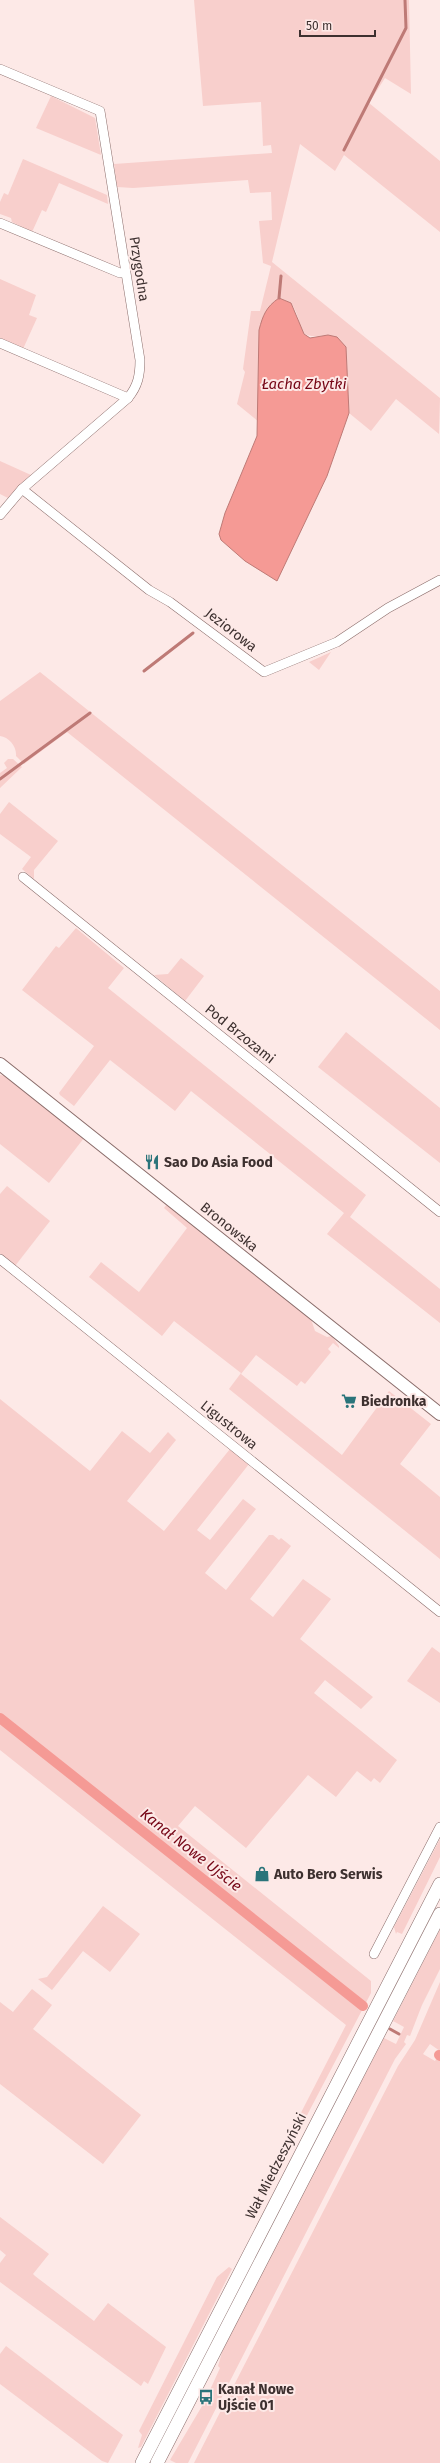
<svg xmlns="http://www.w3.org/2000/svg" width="440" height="2463" font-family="'Fira Sans',sans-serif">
	<rect width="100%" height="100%" fill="#fde9e7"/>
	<!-- green -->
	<g fill="#f8cfcc">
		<path d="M194,0H409L411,94L385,78L369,103L440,161V232L344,155L335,171L300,144L272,262L440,398L439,434L396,399L371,431L349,413L346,347L328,335C291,340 307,327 291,303L279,298L259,330V422L237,404L245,372L243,369L251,311H260L271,266L263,263L259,221L272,220L271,192L250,193L248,180L133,188L117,187L114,164L272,153L271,145L263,146L261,102L203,106Z"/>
		<polygon points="51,96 95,118 101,155 36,128"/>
		<polygon points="23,159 107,195 108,204 59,183 46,212 42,210 32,232 12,222 11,218 0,214 0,202 4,193 8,195"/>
		<polygon points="0,279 36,295 29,315 37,318 23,349 0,339"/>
		<polygon points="0,461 31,475 8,498 0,494"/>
		<polygon points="331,652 319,670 309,662"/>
		<path d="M40,672L440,991V1030L67,732L24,764L16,756C17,747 9,737 0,736V701Z"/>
		<polygon points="8,759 13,759 22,767 0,788 0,773 7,768 4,763"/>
		<polygon points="9,802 58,841 34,870 34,879 22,869 31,857 0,834 0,814"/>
		<polygon points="76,928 124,968 108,988 366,1195 350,1217 440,1289 440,1323 327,1234 344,1213 191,1091 175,1111 110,1060 74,1106 60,1095 59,1093 94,1046 22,990 56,946 59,948"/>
		<polygon points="181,958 204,976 185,1001 154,975 168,974"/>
		<polygon points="346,1032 440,1108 440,1163 318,1067"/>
		<polygon points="0,1075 6,1076 84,1138 49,1183 0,1144"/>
		<polygon points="7,1186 50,1221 15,1266 0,1254 0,1194"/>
		<polygon points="167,1204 311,1319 315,1331 327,1337 332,1336 339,1346 339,1348 333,1343 328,1349 331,1352 305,1384 301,1381 297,1386 256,1355 241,1374 342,1455 389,1391 431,1424 400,1464 440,1497 440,1559 229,1389 241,1373 174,1321 162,1336 89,1277 101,1262 139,1292 187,1228 164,1208"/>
		<polygon points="0,1399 90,1471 122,1431 150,1453 168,1432 176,1440 127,1501 164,1531 230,1449 249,1464 197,1530 210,1540 243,1499 256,1509 205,1573 226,1590 269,1535 273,1535 279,1540 281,1538 291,1546 250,1599 273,1617 303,1579 331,1599 300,1639 373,1697 361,1709 325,1680 314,1693 397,1760 380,1783 374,1778 371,1782 357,1771 336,1797 308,1775 246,1848 195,1806 178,1826 371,1981 371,1993 303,2123 251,2210 346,2025 0,1750"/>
		<polygon points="432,1647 440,1653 440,1703 407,1681"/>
		<polygon points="440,1839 440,1857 402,1934 397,1932 396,1934 394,1927"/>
		<polygon points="103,1906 140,1934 110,1972 83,1951 52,1990 38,1979 47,1977"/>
		<polygon points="440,1929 440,1969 422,2005 410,2036 407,2035 404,2042 406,2044 395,2059 188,2463 176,2463 170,2460 205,2401 220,2368 218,2366 225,2342 384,2038 396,2044 404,2027 393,2021"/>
		<polygon points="440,1982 440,2051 430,2044 423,2054 435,2061 440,2052 440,2463 194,2463 398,2066 415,2040"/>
		<polygon points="32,1989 52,2005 33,2029 141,2115 103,2164 0,2084 0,2002 13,2012"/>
		<polygon points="0,2217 49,2254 33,2274 35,2276 94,2321 108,2303 166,2347 148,2384 144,2381 141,2386 0,2282 0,2263 6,2255 0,2250"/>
		<polygon points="229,2267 232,2269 141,2447 138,2448 142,2435 139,2431 217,2277"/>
		<polygon points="6,2346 123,2435 108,2463 102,2461 0,2384 0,2354"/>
	</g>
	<!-- water -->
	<path fill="#f59a95" stroke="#be7a76" d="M279,298L291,303L304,334L310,338L328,335L337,337L346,347L349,413L327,476L277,581L245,561L221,540L219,534L225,513L257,436L259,330C263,315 266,307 279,298Z"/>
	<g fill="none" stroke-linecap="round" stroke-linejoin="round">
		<!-- stream -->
		<g stroke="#be7a76" stroke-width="3">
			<polyline points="344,150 406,28 405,0"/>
			<polyline points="279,298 281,276"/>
			<polyline points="144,671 193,633"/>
			<polyline points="0,779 90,713"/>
			<polyline points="390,2029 399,2034"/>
		</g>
		<!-- canal -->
		<g stroke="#f59a95" stroke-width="10">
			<polyline points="0,1718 363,2006"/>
			<polyline points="439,2055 440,2056"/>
		</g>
		<!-- minor casing -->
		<g stroke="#8a6c6a" stroke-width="10">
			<g id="minor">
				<path d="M0,69L100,111L140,360C140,375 138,386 128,398L22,489L0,515"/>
				<polyline points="0,223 120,273 125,273"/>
				<polyline points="0,343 128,398"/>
				<polyline points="22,489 149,590 170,602 264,672 337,642 388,608 440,580"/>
				<polyline points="23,877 440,1212"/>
				<polyline points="0,1259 440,1612"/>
				<polyline points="374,1954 440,1827"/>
			</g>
		</g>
		<!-- tertiary casing -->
		<g stroke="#8a6c6a" stroke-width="14">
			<polyline id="tertiary" points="0,1064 440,1414"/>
		</g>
		<!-- secondary casing -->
		<g stroke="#8a6c6a" stroke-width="14">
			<g id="secondary">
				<polyline points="142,2463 440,1884"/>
				<polyline points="157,2463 440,1914"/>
			</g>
		</g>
		<!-- minor -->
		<use href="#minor" stroke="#fff" stroke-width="9"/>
		<!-- tertiary -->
		<use href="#tertiary" stroke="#fff" stroke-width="12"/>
		<!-- secondary -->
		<use href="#secondary" stroke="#fff" stroke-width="13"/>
	</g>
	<!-- icons -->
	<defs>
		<g id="restaurant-bare" transform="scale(1.2)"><path d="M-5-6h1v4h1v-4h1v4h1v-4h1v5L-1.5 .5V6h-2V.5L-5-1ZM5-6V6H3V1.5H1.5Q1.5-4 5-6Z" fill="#2a747a" stroke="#fde9e7" stroke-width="2.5" paint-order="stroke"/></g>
		<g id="supermarket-bare" transform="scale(1.2)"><path d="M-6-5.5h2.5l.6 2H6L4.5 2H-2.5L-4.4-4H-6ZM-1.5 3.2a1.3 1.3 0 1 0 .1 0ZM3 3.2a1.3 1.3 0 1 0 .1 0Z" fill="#2a747a" stroke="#fde9e7" stroke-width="2.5" paint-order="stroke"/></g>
		<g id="shop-bare" transform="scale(1.2)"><path d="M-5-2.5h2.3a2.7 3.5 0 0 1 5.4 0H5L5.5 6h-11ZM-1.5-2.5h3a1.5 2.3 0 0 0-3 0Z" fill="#2a747a" stroke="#fde9e7" stroke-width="2.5" paint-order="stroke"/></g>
		<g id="bus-bare" transform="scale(1.2)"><path d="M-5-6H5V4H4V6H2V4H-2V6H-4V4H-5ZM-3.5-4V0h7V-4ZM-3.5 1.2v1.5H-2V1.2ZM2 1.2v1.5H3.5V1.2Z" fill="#2a747a" stroke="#fde9e7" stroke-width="2.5" paint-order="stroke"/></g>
	</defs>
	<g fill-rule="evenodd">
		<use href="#restaurant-bare" x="152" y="1162"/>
		<use href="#supermarket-bare" x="349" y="1401"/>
		<use href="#shop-bare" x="262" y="1874"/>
		<use href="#bus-bare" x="206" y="2397"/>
	</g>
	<g text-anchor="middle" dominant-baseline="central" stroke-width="4" stroke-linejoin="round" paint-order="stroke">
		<!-- street labels -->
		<g font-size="14" fill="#3d302f" stroke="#fde9e7">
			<text transform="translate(139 269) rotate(81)">Przygodna</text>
			<text transform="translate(231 630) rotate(38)">Jeziorowa</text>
			<text transform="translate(240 1034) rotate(39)">Pod Brzozami</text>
			<text transform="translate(229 1227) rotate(39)">Bronowska</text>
			<text transform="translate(229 1425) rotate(39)">Ligustrowa</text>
			<text transform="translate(276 2166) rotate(-63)">Wał Miedzeszyński</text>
		</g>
		<!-- poi labels -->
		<g font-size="14" font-weight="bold" fill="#3d302f" stroke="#fde9e7" text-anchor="start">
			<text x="164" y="1162">Sao Do Asia Food</text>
			<text x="361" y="1401">Biedronka</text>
			<text x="274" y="1874">Auto Bero Serwis</text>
			<text x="218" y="2389">Kanał Nowe<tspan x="218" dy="16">Ujście 01</tspan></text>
		</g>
		<!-- water labels -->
		<g font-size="15" font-style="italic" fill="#760616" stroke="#fde9e7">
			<text x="304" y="384">Łacha Zbytki</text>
			<text transform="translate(191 1850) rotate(38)">Kanał Nowe Ujście</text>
		</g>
	</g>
	<!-- scale -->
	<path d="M300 30v6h75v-6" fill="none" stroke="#3d302f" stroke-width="2"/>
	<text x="306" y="30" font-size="12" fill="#3d302f" stroke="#fde9e7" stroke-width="3" paint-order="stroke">50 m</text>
</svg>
